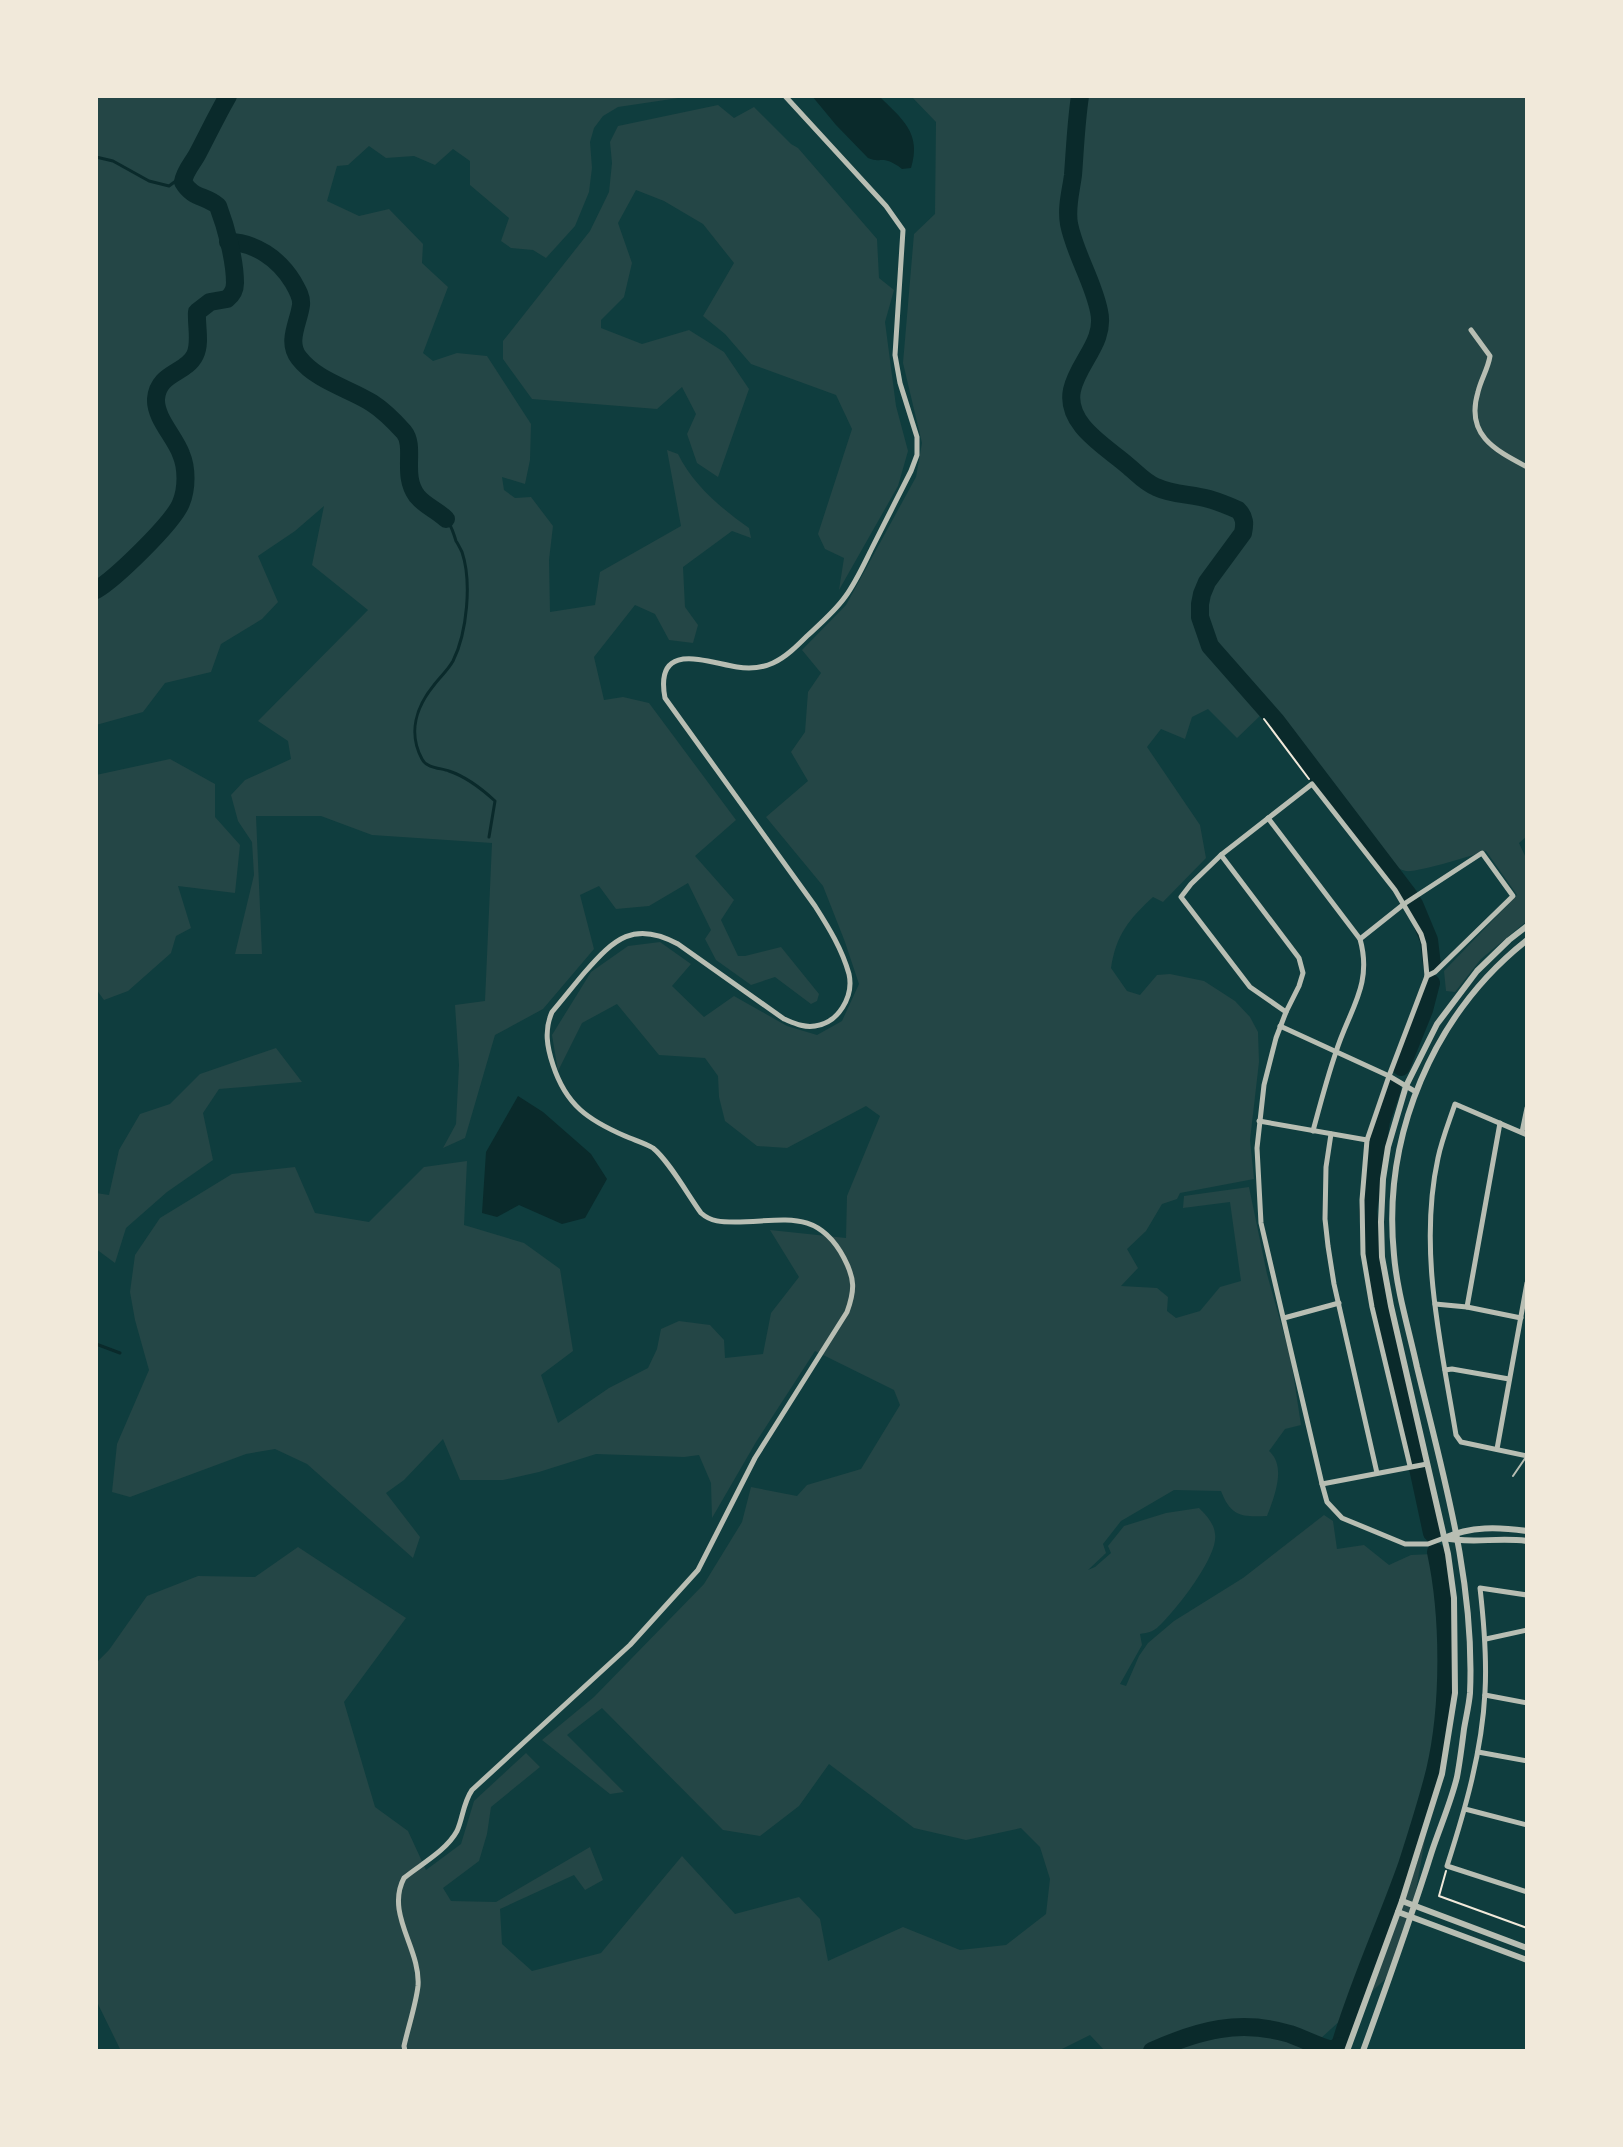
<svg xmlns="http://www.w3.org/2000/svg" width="1623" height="2147" font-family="Overpass,sans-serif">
	<rect width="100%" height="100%" fill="#0f3d3e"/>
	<!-- green -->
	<g fill="#244646">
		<path d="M96,96H692L618,107L603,116L594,128L590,142L592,168L589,192L575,226L546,258L533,250L511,248L501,241L509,218L470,185V161L453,149L435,165L414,156L386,158L369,146L348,165L337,166L327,201L359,216L389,209L423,244L422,263L448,287L423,353L433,361L457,353L487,356L531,424L530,460L525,484L502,477L504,490L515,498L531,497L553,526L549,560L550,612L595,605L600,572L681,526L667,450L678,454C693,485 722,509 749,528L751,538L732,531L683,567L685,607L698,625L693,643L669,640L655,614L635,605L594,657L604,700L623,697L649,703L736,820L695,856L734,900L721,920L738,956H745L781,947L819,994L817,1001L811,1004L775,977L751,985L716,960L705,939L711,930L688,883L649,906L616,909L599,886L580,895L594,949L543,1009L495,1035L465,1138L443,1148L456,1124L459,1065L455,1005L485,1001L492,843L372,835L321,816H256L262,954H235L254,875L252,842L238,821L231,795L245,780L291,759L288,741L258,721L368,610L312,565L324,506L295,531L258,556L278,602L262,619L221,644L211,672L165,683L143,712L96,725Z"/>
		<path d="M911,96H1527V836L1519,843L1527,860V921L1481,959L1455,992L1446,991L1444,971L1517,895L1486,851C1474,855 1416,873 1406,871C1394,869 1384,855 1376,848L1262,714L1237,738L1208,709L1192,717L1185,739L1161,729L1147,747L1200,825L1206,858L1163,902L1153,897C1129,919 1116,935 1111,968L1127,991L1140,995L1157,975L1170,974L1204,981L1235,1001L1250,1017L1258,1032L1259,1062L1250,1140L1254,1179L1180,1193L1177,1199L1162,1204L1146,1231L1127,1249L1138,1268L1121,1286L1157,1288L1168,1297L1167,1311L1176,1318L1200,1311L1220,1287L1241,1281L1230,1202L1183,1208L1184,1196L1249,1187L1267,1274L1291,1359L1301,1425L1285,1429L1269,1451C1287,1466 1274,1498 1267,1516C1242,1517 1231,1517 1221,1491L1174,1490L1121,1521L1103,1544L1106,1553L1088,1570L1095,1567L1111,1553L1108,1546L1124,1526L1166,1513L1199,1508C1206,1515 1214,1523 1215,1534C1219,1556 1174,1613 1157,1628C1152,1632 1146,1633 1140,1634L1142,1645L1120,1684L1126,1686L1139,1656L1148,1643L1174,1621L1243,1578L1324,1515L1333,1521L1337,1549L1364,1545L1389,1565L1411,1555L1433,1554L1446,1602L1444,1733L1416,1890L1392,1973L1307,2051H1105L1090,2035L1058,2051H121L96,2000V1663L109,1650L147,1596L198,1576L255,1577L298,1547L406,1618L344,1702L375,1807L408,1831L426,1870L461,1844L474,1801L526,1753L540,1767L491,1807L487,1834L479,1861L443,1888L451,1901L496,1902L590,1847L603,1880L585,1890L574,1875L500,1909L502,1944L532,1971L601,1953L682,1856L735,1914L799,1897L820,1919L828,1961L903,1927L960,1950L1006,1945L1046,1914L1050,1879L1040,1847L1021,1828L966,1840L914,1828L829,1764L799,1806L760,1836L723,1830L602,1708L567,1735L624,1792L610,1794L542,1740L594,1697L704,1584L742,1522L751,1487L797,1496L807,1485L861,1469L900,1405L894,1390L815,1351L756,1442L712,1518L711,1483L699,1455L684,1457L596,1454L539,1472L503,1480H460L443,1439L404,1480L386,1493L420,1537L413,1558L307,1464L275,1449L246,1454L130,1497L112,1492L117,1444L149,1370L135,1320L130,1292L135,1255L160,1218L232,1174L295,1167L315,1213L369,1222L424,1167L467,1161L464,1225L524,1243L560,1269L573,1351L541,1375L558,1423L609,1388L648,1368L657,1349L661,1329L679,1321L710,1325L724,1340L725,1358L763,1354L771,1313L799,1277L770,1230L846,1238L847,1196L880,1116L866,1106L787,1148L757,1146L725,1121L719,1097L718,1076L705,1058L659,1055L617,1004L582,1023L558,1071L552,1035L591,972L628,946L660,942L691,964L672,986L704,1017L734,996L787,1026L817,1035L842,1021L859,984L845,942L823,886L766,817L808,781L791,752L805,732L808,692L821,673L802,650L846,605L916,477L922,443L903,363L914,234L935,214L936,122Z"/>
		<polygon points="718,105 734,118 754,107 791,144 798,148 877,239 879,278 894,290 885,322 896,406 908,451 898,486 839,590 844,558 825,549 818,534 852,429 836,395 751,364 725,334 703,316 734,263 703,224 664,201 636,190 618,223 632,263 624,297 601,320 601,328 642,344 689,330 724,352 749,389 718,477 697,463 687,434 696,414 682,387 657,409 532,399 503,359 503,341 590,231 609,192 612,163 610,142 618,126"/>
		<polygon points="170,759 215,784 215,817 240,845 235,893 178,886 191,928 176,936 171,953 128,991 104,1000 96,989 96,775"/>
		<polygon points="276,1048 302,1082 219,1089 203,1113 213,1160 167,1192 126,1228 115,1263 96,1249 96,1193 109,1195 119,1150 140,1114 170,1104 200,1074"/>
	</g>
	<!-- water -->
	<g fill="#0a2a2b">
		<path d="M812,96H879C902,119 922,133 911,168L902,169C897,165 891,161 884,160C877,160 875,161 868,158L836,125Z"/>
		<polygon points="518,1096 543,1112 591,1154 607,1179 585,1218 562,1224 519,1205 497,1217 482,1213 486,1152"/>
	</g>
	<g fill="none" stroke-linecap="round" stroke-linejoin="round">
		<!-- stream -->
		<g stroke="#0a2a2b" stroke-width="3">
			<polyline points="96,157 113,161 149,181 169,186 184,175"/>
			<path d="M446,519C452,526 453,532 456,541C458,544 460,548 462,552C472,582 467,633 453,661C448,670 440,677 434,685C416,707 408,733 422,759C426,768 441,768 449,771C467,777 482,789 495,801L489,837"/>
			<polyline points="96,1344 120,1353"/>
		</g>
		<!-- river -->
		<g stroke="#0a2a2b" stroke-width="18">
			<path d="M1080,96C1076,123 1075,149 1073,175C1071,191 1066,207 1069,224C1075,254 1093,281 1099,311C1106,342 1078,362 1072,390C1065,424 1105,446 1127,465C1137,473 1144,482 1156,487C1173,495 1191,494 1209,499C1219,502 1229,506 1238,510C1245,517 1245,524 1243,533L1207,582L1202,594L1200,604V617L1210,646L1276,721L1409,896"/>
			<path d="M228,242C255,242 279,259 293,282C297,289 302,297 301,305C299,322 286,342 299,358C317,381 348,388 372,403C383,410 395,422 404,432C416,447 401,475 417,496C425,506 437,510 446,519"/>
			<path d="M96,590C115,579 173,523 181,503C187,488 187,468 181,454C175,437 155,418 156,399C158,372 186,374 195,355C201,343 196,325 197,312L210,302L227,299C232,295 235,290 235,283C235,260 226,227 218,206C205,195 193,199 183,182C185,170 193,163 198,153C208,134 217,115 228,96"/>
			<polyline points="1414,904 1429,940 1432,965"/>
			<polyline points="1401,1067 1424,1010 1431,983"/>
			<polyline points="1392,1089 1381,1121 1368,1211 1377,1297 1415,1458"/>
			<polyline points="1418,1468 1432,1533"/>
			<path d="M1339,2049C1357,1987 1385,1927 1407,1865C1417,1834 1427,1803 1435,1771C1450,1707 1450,1617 1436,1552"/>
			<path d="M1152,2051C1199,2030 1240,2019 1290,2034C1304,2039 1317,2046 1331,2050L1340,2046"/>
		</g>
		<!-- path -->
		<g stroke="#f1e9da" stroke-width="2">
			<polyline points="1264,719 1309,779"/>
			<polyline points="1446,1871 1439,1896 1527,1928"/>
		</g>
		<!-- service -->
		<polyline stroke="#b8beb3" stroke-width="2" points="1513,1476 1526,1457"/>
		<!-- minor -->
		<g stroke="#b8beb3" stroke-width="5">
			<path d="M1471,330L1490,356C1488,369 1481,379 1478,392C1465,435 1495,450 1527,467"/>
			<path d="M1268,818L1360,939C1373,985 1349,1010 1336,1052C1327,1078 1320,1105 1313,1131"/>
			<polyline points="1221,855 1191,884 1181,897 1250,987 1286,1012"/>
			<polyline points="1360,939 1404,904 1482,853 1513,896 1435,972 1427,976"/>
			<polyline points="1280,1026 1389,1076 1416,1092"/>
			<polyline points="1259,1121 1367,1140"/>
			<polyline points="1522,1132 1527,1108"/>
			<polyline points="1331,1134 1326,1167 1325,1219 1328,1246 1334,1284 1377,1473"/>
			<path d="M1527,1135L1455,1104C1449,1122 1442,1139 1438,1158C1418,1250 1441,1344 1456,1435L1461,1442L1527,1456"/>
			<polyline points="1435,1304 1467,1307 1521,1318"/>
			<polyline points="1467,1307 1500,1123"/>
			<polyline points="1284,1318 1339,1303"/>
			<polyline points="1445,1370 1452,1369 1509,1379"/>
			<polyline points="1497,1449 1527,1283"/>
			<polyline points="1410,1466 1372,1307 1363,1254 1362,1200 1367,1140 1389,1076 1427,976 1424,944 1421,934 1395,890 1312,784 1221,855 1299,958 1303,973 1299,986 1286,1012 1276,1038 1264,1085 1257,1148 1261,1223 1322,1484 1427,1464"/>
			<polyline points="1322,1484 1327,1502 1342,1518 1405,1544 1428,1544 1444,1538"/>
			<path d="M1527,1595L1480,1588C1484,1623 1487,1657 1485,1692C1482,1752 1465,1810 1447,1866L1527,1892"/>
			<polyline points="1486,1639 1527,1630"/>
			<polyline points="1485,1695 1527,1703"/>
			<polyline points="1478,1752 1527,1761"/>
			<polyline points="1465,1809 1527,1825"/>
			<path d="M405,2051L404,2046C408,2028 416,2004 418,1986C421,1949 385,1914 404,1878C421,1864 446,1851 457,1831C463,1818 463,1803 472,1790L630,1645L698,1570L755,1458L847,1312C855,1290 855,1279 844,1258C817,1207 782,1222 735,1222C722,1222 711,1222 701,1213C688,1195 669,1161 653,1148C645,1143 634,1140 625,1136C588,1120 566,1105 553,1065C547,1047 544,1030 552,1012C563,999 574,985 585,972C614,939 634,920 678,944L784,1019C794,1023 804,1028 815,1026C838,1023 854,997 849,974C842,949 829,928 815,906L665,698C654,640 706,662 737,667C750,669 762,668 773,663C786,657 797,646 807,636C820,624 835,611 845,597C856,582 864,564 872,548C885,522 898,497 911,471L917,455V437L900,383L895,355L903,230L886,206L785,96"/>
		</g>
		<!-- tertiary -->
		<g stroke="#b8beb3" stroke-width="6">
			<path d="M1444,1538C1471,1526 1498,1527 1527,1531"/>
			<path d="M1444,1538C1470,1544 1499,1537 1527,1541"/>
			<polyline points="1402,1901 1527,1948"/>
			<polyline points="1398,1912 1527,1960"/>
			<polyline points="1347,2051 1402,1901 1442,1774 1455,1693 1454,1598 1448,1554 1391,1306 1382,1257 1381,1222 1383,1179 1388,1147 1406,1086 1437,1024 1477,971 1509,940 1527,926"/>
			<path d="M1363,2051C1387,1985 1411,1918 1432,1851C1440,1827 1451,1802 1457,1777C1460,1761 1462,1745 1464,1729C1466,1717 1469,1705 1470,1693C1475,1581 1443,1475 1417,1367C1409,1330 1397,1292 1394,1255C1382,1136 1433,1014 1527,940"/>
		</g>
	</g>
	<!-- border -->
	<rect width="1623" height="2147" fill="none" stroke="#f1e9da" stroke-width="196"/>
</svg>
